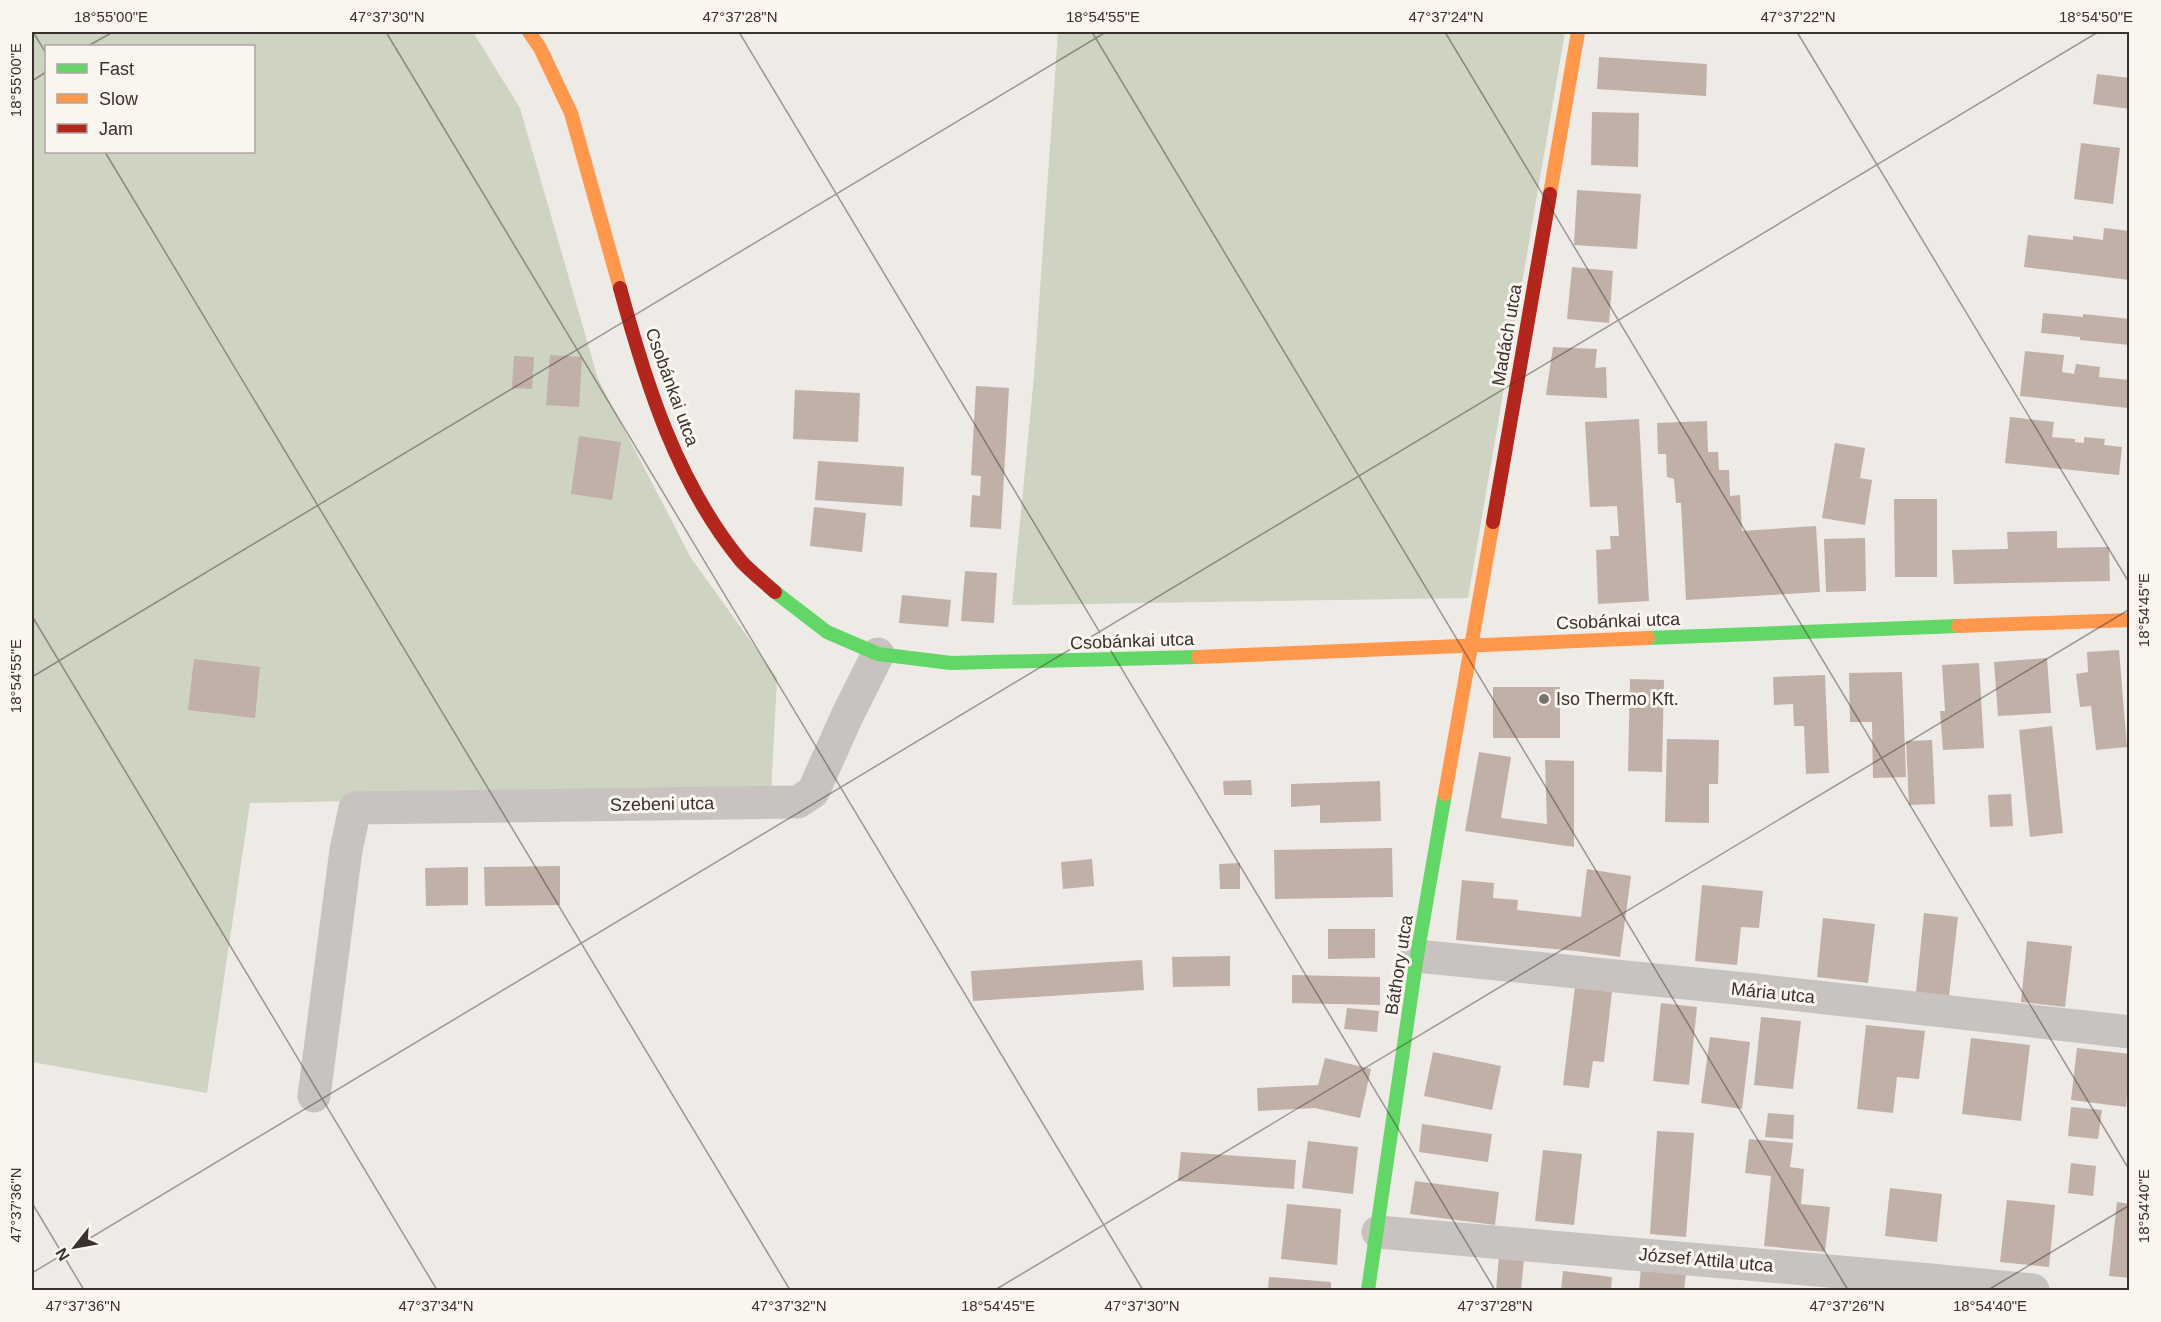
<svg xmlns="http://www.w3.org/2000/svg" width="2161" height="1322" font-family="Arial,sans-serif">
	<rect width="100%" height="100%" fill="#eeeae6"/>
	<!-- green -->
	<g fill="#cfd3c1" fill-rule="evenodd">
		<path d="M32,32H473L520,108L598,379L691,558L777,678L771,793L250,803L207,1093L32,1062ZM46,46H254V152H46Z"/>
		<polygon points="1058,32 1565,32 1468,598 1012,605 1034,376"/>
	</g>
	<!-- building -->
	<g fill="#c0b0a8">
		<polygon points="1599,57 1707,64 1706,96 1597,89"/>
		<polygon points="2097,74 2130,78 2130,109 2093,104"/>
		<polygon points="1592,112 1639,113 1638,167 1591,165"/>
		<polygon points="2081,143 2120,148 2113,204 2074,199"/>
		<polygon points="1577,190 1641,194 1637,249 1574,245"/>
		<polygon points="2104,228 2130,231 2130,280 2024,267 2028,235 2073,240 2073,236 2103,240"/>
		<polygon points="1572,267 1613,271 1609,323 1567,319"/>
		<polygon points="2043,313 2083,317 2083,314 2130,319 2130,345 2080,340 2080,337 2041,333"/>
		<polygon points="1553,347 1597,349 1595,368 1606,367 1607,398 1546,395"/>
		<polygon points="2025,351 2064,355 2062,372 2074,374 2076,364 2100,367 2099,377 2129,380 2127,408 2020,396"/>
		<polygon points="550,355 582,357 579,407 546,405"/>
		<polygon points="514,356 534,357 532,389 512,388"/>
		<polygon points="976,386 1009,388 1001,529 970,527 972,495 980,496 981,476 971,475"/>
		<polygon points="795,390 860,393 858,442 793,439"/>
		<polygon points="2010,417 2054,422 2052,437 2075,439 2075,442 2084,443 2084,437 2105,439 2104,445 2122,447 2119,475 2005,463"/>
		<polygon points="1639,419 1649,601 1598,604 1596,550 1611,549 1610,536 1619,536 1617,506 1590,507 1585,422"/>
		<polygon points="1707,421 1708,452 1718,452 1719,470 1729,470 1730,496 1740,495 1742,531 1816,526 1820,592 1686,600 1681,503 1676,503 1674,479 1667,477 1666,454 1658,454 1657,423"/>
		<polygon points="579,436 621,442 612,500 571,494"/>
		<polygon points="1835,443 1865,448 1860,478 1872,480 1865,525 1822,518"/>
		<polygon points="818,461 904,467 902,506 815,500"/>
		<polygon points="1894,499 1937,499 1937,577 1895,577"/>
		<polygon points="814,507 866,513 862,552 810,546"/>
		<polygon points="2057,531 2057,548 2109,547 2110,581 1954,584 1952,550 2008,549 2007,532"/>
		<polygon points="1865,538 1866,591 1826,592 1824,539"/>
		<polygon points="965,571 997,573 994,623 961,621"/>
		<polygon points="902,595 951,600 948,627 899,623"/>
		<polygon points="2119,650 2127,747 2096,750 2091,706 2080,707 2076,674 2088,672 2087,652"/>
		<polygon points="2047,658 2051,713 1998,716 1994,662"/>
		<polygon points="194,659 260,667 255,718 188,710"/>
		<polygon points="1979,663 1984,748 1943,750 1940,711 1945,711 1942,665"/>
		<polygon points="1902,672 1906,777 1873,778 1872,722 1850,722 1849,673"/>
		<polygon points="1825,675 1829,773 1806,774 1804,726 1794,726 1793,704 1774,705 1773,677"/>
		<polygon points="1630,679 1664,680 1662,772 1628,771"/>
		<rect x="1493" y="687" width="67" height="51"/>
		<polygon points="2052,726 2063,833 2030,837 2019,730"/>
		<polygon points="1667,739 1719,740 1718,784 1709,784 1709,823 1665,822"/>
		<polygon points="1932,740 1935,804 1909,805 1906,741"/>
		<polygon points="1479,752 1511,757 1501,818 1547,824 1545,760 1574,761 1574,847 1465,831"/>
		<polygon points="1251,780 1252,795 1224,795 1223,781"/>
		<polygon points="1380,781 1381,821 1320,823 1320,805 1291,807 1291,784"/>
		<polygon points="2011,794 2013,826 1990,827 1988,795"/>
		<polygon points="1392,848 1393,897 1275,899 1274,850"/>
		<polygon points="1092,859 1094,886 1063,889 1061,862"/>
		<polygon points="1240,863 1240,889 1220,889 1219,864"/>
		<polygon points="560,866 560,905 485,906 484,867"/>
		<polygon points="468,867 468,905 426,906 425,868"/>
		<polygon points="1587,869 1631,876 1620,957 1576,951 1456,940 1462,880 1494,883 1493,898 1518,900 1517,910 1581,917"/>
		<polygon points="1702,885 1763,891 1759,928 1741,927 1737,965 1695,961"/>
		<polygon points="1924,913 1958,917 1949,996 1916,992"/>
		<polygon points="1823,918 1875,924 1868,983 1817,977"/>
		<polygon points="1328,929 1375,929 1375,958 1328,959"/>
		<polygon points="2027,941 2072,946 2065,1007 2021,1002"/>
		<polygon points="1230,956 1230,986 1173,987 1172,957"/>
		<polygon points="1142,960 1144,990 973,1001 971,971"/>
		<polygon points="1292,975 1380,977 1380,1005 1292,1003"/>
		<polygon points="1575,987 1612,992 1604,1062 1593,1061 1589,1088 1563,1085"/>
		<polygon points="1661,1003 1697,1007 1689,1085 1653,1081"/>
		<polygon points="1347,1008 1379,1011 1377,1032 1344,1029"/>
		<polygon points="1761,1017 1801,1021 1793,1089 1754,1085"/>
		<polygon points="1866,1025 1925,1031 1919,1079 1897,1077 1893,1113 1857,1109"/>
		<polygon points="1710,1037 1750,1042 1742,1109 1701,1103"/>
		<polygon points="1971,1038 2030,1045 2021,1121 1962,1114"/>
		<polygon points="2077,1048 2130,1054 2126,1107 2071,1100"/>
		<polygon points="1433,1052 1501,1066 1492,1110 1424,1096"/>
		<polygon points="1325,1058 1371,1069 1360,1118 1315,1108 1258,1111 1257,1088 1318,1085"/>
		<polygon points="2071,1107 2102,1110 2098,1139 2068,1136"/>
		<polygon points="1768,1113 1794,1115 1793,1139 1765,1137"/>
		<polygon points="1422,1124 1492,1134 1488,1162 1419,1152"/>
		<polygon points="1657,1131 1694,1133 1686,1237 1650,1234"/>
		<polygon points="1749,1139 1793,1143 1790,1167 1804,1169 1801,1204 1830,1207 1825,1252 1764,1246 1771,1176 1745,1173"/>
		<polygon points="1308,1141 1358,1147 1353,1194 1302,1188"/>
		<polygon points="1543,1150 1582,1154 1574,1225 1535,1221"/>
		<polygon points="1181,1152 1296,1160 1294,1189 1178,1181"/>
		<polygon points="2071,1163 2096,1166 2093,1196 2068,1193"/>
		<polygon points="1415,1181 1499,1192 1495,1225 1410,1214"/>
		<polygon points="1890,1188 1942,1194 1937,1242 1885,1236"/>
		<polygon points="2007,1200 2055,1205 2049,1267 2000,1262"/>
		<polygon points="2117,1202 2130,1204 2130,1278 2109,1276"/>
		<polygon points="1287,1204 1341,1209 1337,1265 1281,1259"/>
		<polygon points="1499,1256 1524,1258 1521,1290 1496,1290"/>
		<polygon points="1641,1269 1686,1274 1684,1290 1639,1290"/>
		<polygon points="1563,1271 1612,1277 1611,1290 1561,1290"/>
		<polygon points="1269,1277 1331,1282 1331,1290 1268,1290"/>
	</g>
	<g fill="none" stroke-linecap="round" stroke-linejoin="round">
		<!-- street -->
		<g stroke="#c8c3be" stroke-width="33">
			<polyline points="1417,956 1755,990 2130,1032"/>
			<polyline points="314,1096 346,850 355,808 798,802 813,792 848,714 878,654"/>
			<polyline points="1378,1232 1920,1279 2033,1290"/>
		</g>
		<!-- fast -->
		<g stroke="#63d668" stroke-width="14">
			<polyline points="775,592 827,632 878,654 951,663 1198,657"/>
			<polyline points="1648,638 1958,626"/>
			<polyline points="1368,1290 1417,956 1445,794"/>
		</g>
		<!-- slow -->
		<g stroke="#ff974d" stroke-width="14">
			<polyline points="529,32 540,48 571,113 620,288"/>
			<polyline points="1550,194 1578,32"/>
			<polyline points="1958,626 2130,620"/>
			<polyline points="1198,657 1648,638"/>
			<polyline points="1445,794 1493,522"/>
		</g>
		<!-- jam -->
		<g stroke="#b3261e" stroke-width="14">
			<path d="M620,288C646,384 677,483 741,561C751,572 764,582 775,592"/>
			<polyline points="1493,522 1550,194"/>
		</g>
	</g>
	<!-- ticks -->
	<path fill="none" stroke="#39312c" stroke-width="1.5" stroke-opacity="0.45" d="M33,32L46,53M386,32L1143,1290M739,32L1495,1290M1092,32L1848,1290M1445,32L2130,1171M1797,32L2130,584M88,46L113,32M32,81L46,72M105,152L790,1290M32,616L437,1290M32,677L1106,32M32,1203L84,1290M32,1273L2098,32M995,1290L2130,609M1988,1290L2130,1205"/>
	<!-- markers -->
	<circle fill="#78726d" stroke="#faf5ee" stroke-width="2" cx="1544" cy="699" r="6"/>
	<g text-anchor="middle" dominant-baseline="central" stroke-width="6" stroke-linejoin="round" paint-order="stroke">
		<!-- street labels -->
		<g font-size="18" fill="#39312c" stroke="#faf5ee">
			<text transform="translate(1507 335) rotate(-80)">Madách utca</text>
			<text transform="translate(672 387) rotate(70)">Csobánkai utca</text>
			<text transform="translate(1618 621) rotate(-2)">Csobánkai utca</text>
			<text transform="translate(1132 641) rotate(-2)">Csobánkai utca</text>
			<text transform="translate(662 804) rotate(-1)">Szebeni utca</text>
			<text transform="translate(1399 965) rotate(-81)">Báthory utca</text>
			<text transform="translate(1773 993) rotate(6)">Mária utca</text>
			<text transform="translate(1706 1260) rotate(5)">József Attila utca</text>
		</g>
		<!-- poi labels -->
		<g font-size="18" fill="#39312c" stroke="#faf5ee" text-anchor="start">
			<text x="1556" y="699">Iso Thermo Kft.</text>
		</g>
	</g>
	<!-- border -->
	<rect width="2161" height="1322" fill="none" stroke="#faf5ee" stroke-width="66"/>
	<!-- legend -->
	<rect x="45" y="45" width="210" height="108" fill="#faf5ee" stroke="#ada7a0" stroke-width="1.5"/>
	<rect x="57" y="64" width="30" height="9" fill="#63d668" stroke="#ada7a0" stroke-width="1.5"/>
	<text x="99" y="75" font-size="18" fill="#39312c">Fast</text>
	<rect x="57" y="94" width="30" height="9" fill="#ff974d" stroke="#ada7a0" stroke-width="1.5"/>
	<text x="99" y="105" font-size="18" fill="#39312c">Slow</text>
	<rect x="57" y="124" width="30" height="9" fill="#b3261e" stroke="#ada7a0" stroke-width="1.5"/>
	<text x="99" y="135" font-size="18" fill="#39312c">Jam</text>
	<!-- north arrow -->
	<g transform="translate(75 1247) rotate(239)" stroke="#faf5ee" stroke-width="4.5" paint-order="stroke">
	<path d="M0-4.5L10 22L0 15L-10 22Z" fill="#39312c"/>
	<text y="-9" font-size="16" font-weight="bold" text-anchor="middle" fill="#39312c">N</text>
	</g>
	<rect x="33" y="33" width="2095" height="1256" fill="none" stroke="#39312c" stroke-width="2"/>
	<g font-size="15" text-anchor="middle" fill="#39312c">
		<text x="111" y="22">18°55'00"E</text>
		<text x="387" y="22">47°37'30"N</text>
		<text x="740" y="22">47°37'28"N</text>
		<text x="1103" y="22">18°54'55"E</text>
		<text x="1446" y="22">47°37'24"N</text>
		<text x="1798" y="22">47°37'22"N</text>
		<text x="2096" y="22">18°54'50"E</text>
		<text transform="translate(16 80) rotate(-90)" y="5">18°55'00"E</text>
		<text transform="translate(2144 610) rotate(-90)" y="5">18°54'45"E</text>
		<text transform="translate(16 676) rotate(-90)" y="5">18°54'55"E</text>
		<text transform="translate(16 1205) rotate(-90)" y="5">47°37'36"N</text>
		<text transform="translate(2144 1206) rotate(-90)" y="5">18°54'40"E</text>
		<text x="83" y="1311">47°37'36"N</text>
		<text x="436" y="1311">47°37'34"N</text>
		<text x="789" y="1311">47°37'32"N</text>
		<text x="998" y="1311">18°54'45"E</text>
		<text x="1142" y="1311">47°37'30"N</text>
		<text x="1495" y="1311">47°37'28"N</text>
		<text x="1847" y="1311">47°37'26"N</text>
		<text x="1990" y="1311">18°54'40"E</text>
	</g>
</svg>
